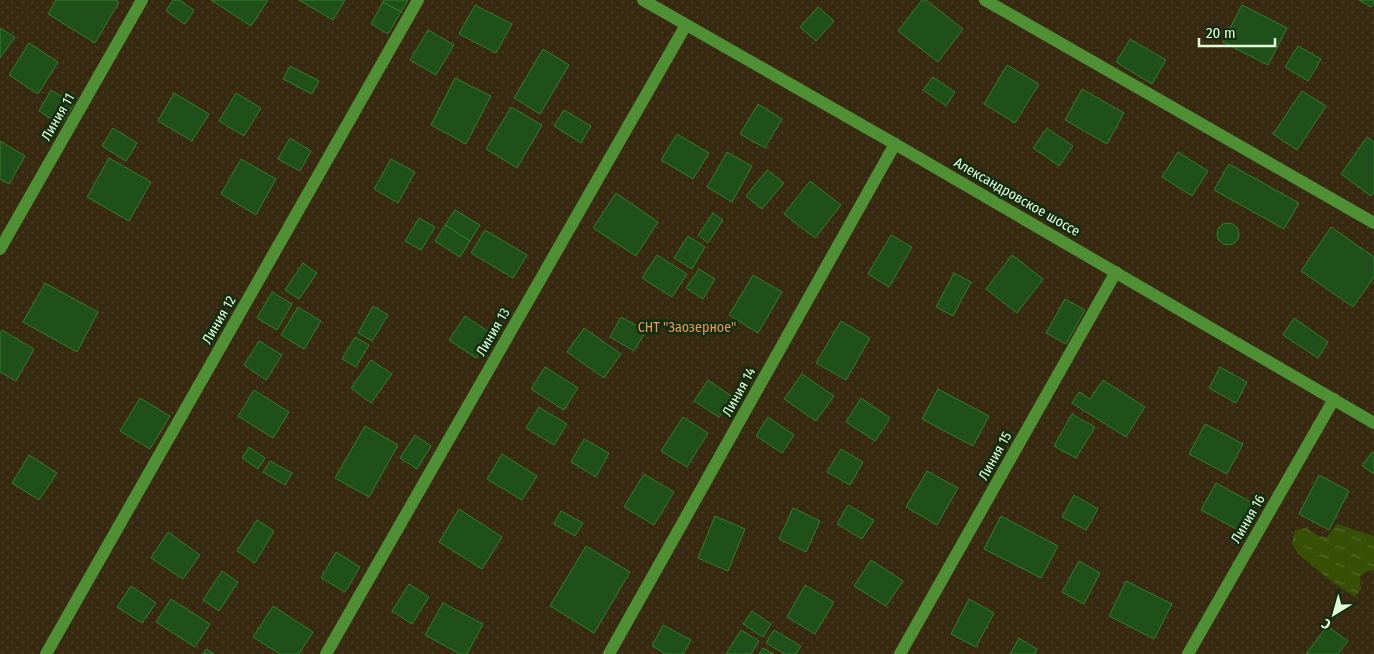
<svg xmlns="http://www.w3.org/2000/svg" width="1374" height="654" font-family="'Fira Sans Condensed',sans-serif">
	<defs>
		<pattern id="garden-dots" width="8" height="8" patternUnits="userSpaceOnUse" patternTransform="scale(1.25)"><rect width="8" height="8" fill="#372a11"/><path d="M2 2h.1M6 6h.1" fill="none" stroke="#4a3f28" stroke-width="1.8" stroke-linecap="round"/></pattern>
		<pattern id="water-ripples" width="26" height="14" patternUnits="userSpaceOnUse" patternTransform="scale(1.25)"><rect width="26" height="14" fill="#384f06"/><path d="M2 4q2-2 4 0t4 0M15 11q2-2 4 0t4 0" fill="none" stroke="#54692a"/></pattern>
	</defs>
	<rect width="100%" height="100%" fill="#132d0f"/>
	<!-- garden -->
	<rect fill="url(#garden-dots)" x="0" y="0" width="1374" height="654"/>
	<!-- water -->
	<polygon fill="url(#water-ripples)" points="1337,524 1374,536 1374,570 1368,571 1360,576 1361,589 1355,597 1331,581 1298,554 1292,543 1295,530 1306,528 1319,536 1327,537"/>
	<!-- building -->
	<g fill="#1f5019" stroke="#337e29">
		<polygon points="56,0 115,0 119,2 95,43 48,14"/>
		<polygon points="173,0 179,0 194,10 185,24 166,11"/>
		<polygon points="211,0 268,0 251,26"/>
		<polygon points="299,0 345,0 333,20"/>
		<polygon points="384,0 408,0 401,12 383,2"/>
		<polygon points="922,0 926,0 963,29 938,62 898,31"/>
		<polygon points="1359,0 1374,0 1374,2 1371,7"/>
		<polygon points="383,2 401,12 388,34 371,24"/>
		<polygon points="475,5 512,24 496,53 459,34"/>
		<polygon points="1242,5 1287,28 1268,65 1223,42"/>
		<polygon points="818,7 834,21 816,41 800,27"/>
		<polygon points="0,28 15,37 0,58"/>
		<polygon points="428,30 454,45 436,75 410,60"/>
		<polygon points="1130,39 1166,60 1152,84 1116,62"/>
		<polygon points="29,43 58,62 38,94 9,75"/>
		<polygon points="1298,46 1321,59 1308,81 1285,67"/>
		<polygon points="543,49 569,65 540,114 514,98"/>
		<polygon points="1007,65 1039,84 1015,123 984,104"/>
		<polygon points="290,66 319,81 312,94 283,79"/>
		<polygon points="933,77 955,92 946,106 923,90"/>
		<polygon points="455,78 491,96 466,144 431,125"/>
		<polygon points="1082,89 1124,113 1107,144 1065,120"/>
		<polygon points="51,90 74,104 61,125 39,111"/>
		<polygon points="1302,91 1326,106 1297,150 1273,134"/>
		<polygon points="174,93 209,114 192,141 158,121"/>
		<polygon points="236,93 261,108 244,136 219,121"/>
		<polygon points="758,104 782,119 765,148 740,134"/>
		<polygon points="511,107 542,125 517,168 486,149"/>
		<polygon points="564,110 591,126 581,143 554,126"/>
		<polygon points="113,128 137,143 126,161 102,146"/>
		<polygon points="1047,128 1073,146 1059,166 1033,148"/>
		<polygon points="677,134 709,153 693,179 661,160"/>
		<polygon points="1367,137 1374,142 1374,192 1371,196 1341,174"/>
		<polygon points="290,138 311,151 300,171 278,159"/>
		<polygon points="0,141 25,156 9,184 0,179"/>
		<polygon points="727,152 752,166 732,202 707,187"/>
		<polygon points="1178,152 1208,171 1192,196 1162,177"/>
		<polygon points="109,158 151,182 129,221 87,197"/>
		<polygon points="241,159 276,179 256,215 221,194"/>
		<polygon points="391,159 415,172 398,203 374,189"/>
		<polygon points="1229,164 1299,203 1284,229 1214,190"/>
		<polygon points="767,170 784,183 762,209 746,196"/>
		<polygon points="810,181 841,205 815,238 784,214"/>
		<polygon points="616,193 658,222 636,256 593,228"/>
		<polygon points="455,210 480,225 470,241 445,225"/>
		<polygon points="713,213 723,220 708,243 698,235"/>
		<polygon points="419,218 435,227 421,250 405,241"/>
		<circle cx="1228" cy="234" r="11"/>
		<polygon points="445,225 470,241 460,257 435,241"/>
		<polygon points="1331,227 1374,257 1374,277 1353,307 1301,271"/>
		<polygon points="485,230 527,255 513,278 471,253"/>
		<polygon points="891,235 912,247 889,287 868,274"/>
		<polygon points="688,236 705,247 692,269 674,258"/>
		<polygon points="657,255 687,274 672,297 642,278"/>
		<polygon points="1012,255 1043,279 1017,313 986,289"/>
		<polygon points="303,263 317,273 299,299 285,290"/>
		<polygon points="699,269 715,279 703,299 686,288"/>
		<polygon points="954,273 971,282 953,316 936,307"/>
		<polygon points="753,275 782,292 758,333 729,315"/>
		<polygon points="45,283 98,312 77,352 23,322"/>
		<polygon points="272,292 292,304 277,330 257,318"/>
		<polygon points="1065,299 1085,310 1066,344 1046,333"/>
		<polygon points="373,306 388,315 372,341 358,333"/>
		<polygon points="298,307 321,321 304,349 281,335"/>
		<polygon points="465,316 492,334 476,358 449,340"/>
		<polygon points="621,317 646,331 634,351 610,337"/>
		<polygon points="1294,318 1328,342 1318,358 1283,335"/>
		<polygon points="841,321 870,338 846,380 816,363"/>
		<polygon points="584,328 621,354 604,378 567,352"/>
		<polygon points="2,330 34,349 16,381 0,372 0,334"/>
		<polygon points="355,337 369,345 356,367 342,359"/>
		<polygon points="259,341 282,355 266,380 244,365"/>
		<polygon points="371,360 392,374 371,403 351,388"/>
		<polygon points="545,367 578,388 564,410 531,389"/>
		<polygon points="1220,367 1247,382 1236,403 1209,388"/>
		<polygon points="802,374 834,396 816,421 784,399"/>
		<polygon points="708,380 733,397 719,417 694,401"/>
		<polygon points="1103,380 1145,407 1126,437 1072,403 1079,392 1090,399"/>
		<polygon points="938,389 989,416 973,446 922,419"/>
		<polygon points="254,390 289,412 273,438 238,416"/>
		<polygon points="140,398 170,416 150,449 120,431"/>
		<polygon points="861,398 890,418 875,441 846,422"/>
		<polygon points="539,407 567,424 554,445 526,428"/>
		<polygon points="1072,414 1095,427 1076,458 1054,446"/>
		<polygon points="683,417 708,433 687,467 661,451"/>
		<polygon points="768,417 794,435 782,453 756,436"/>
		<polygon points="1205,424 1243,444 1227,474 1189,454"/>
		<polygon points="365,426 398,445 369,497 335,478"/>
		<polygon points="415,435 431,446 417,469 400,458"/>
		<polygon points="584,439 609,453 596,477 571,462"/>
		<polygon points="249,447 265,458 258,469 242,458"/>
		<polygon points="841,449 863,462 850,485 827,472"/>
		<polygon points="1372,452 1374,453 1374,474 1362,466"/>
		<polygon points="502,454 537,476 522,500 487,479"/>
		<polygon points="29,455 57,473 39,500 12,483"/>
		<polygon points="270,461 292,473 285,485 263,472"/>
		<polygon points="927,471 958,488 937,525 906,507"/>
		<polygon points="644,474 674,492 654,525 624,507"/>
		<polygon points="1319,475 1349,491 1329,530 1299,514"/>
		<polygon points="1216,483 1256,505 1242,532 1201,510"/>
		<polygon points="1074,495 1098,509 1086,530 1062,517"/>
		<polygon points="848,505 874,520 862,539 837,524"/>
		<polygon points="793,508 820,521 806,552 779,539"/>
		<polygon points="459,509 502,537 482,569 439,542"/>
		<polygon points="561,511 583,523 575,536 554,524"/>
		<polygon points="715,516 745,529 728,571 698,558"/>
		<polygon points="1001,516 1058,546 1041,578 984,549"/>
		<polygon points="257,520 274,531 255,563 237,551"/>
		<polygon points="168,532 200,555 183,579 151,558"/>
		<polygon points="586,546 630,572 594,633 550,606"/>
		<polygon points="336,552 360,567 345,592 321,578"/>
		<polygon points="871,560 903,581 886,606 854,586"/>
		<polygon points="1079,561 1100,573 1084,604 1062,592"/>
		<polygon points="222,571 238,582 219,611 203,600"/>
		<polygon points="1126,581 1172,604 1154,639 1109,616"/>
		<polygon points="409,584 429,597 412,624 392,611"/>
		<polygon points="805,585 834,602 815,634 787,617"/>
		<polygon points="131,586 156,603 142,623 117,607"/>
		<polygon points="171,599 210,624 195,647 156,622"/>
		<polygon points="969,599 994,613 976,647 951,634"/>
		<polygon points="443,603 483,624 467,654 460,654 425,635"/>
		<polygon points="273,606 313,632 299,654 280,654 253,637"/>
		<polygon points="752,611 771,624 763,637 743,624"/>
		<polygon points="663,625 691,640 683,654 666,654 652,646"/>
		<polygon points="1327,626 1348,641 1338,654 1306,654"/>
		<polygon points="741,630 759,641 751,654 726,654"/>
		<polygon points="774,630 801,646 796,654 785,654 766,643"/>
		<polygon points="1019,638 1037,649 1035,654 1010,654"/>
		<polygon points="763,648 774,654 759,654"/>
		<polygon points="206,649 214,654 203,654"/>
	</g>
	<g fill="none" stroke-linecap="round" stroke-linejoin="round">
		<!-- minor -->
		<g stroke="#4f9035" stroke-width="12">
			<polyline points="643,0 895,144 1374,423"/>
			<polyline points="985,0 1374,223"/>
			<polyline points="0,249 142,0"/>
			<polyline points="46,654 418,0"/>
			<polyline points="326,654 686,25"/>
			<polyline points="609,654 895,144"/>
			<polyline points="900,654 1116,272"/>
			<polyline points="1188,654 1334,399"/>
		</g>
	</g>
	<g text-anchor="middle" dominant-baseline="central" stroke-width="5" stroke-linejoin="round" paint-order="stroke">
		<!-- street labels -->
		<g font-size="14" fill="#e2ffda" stroke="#132d0f">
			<text transform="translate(58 117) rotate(-60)">Линия 11</text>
			<text transform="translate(1017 197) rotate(30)">Александровское шоссе</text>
			<text transform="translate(219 320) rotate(-60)">Линия 12</text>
			<text transform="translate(493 332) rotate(-60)">Линия 13</text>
			<text transform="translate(739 392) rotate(-61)">Линия 14</text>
			<text transform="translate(995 456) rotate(-61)">Линия 15</text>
			<text transform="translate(1248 519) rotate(-60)">Линия 16</text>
		</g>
		<!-- park labels -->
		<g font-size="14" fill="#eb995a" stroke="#132d0f">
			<text x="687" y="327">СНТ "Заозерное"</text>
		</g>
	</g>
	<!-- north arrow -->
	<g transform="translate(1334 614) rotate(217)" stroke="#132d0f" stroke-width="4" paint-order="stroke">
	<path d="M0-4L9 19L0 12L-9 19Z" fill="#e2ffda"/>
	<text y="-8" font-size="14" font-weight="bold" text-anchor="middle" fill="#e2ffda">С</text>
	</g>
	<!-- scale -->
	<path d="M1199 38v8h76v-8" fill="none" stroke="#e2ffda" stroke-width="2.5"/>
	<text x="1206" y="38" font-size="15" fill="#e2ffda" stroke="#132d0f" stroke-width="4" paint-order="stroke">20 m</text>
</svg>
